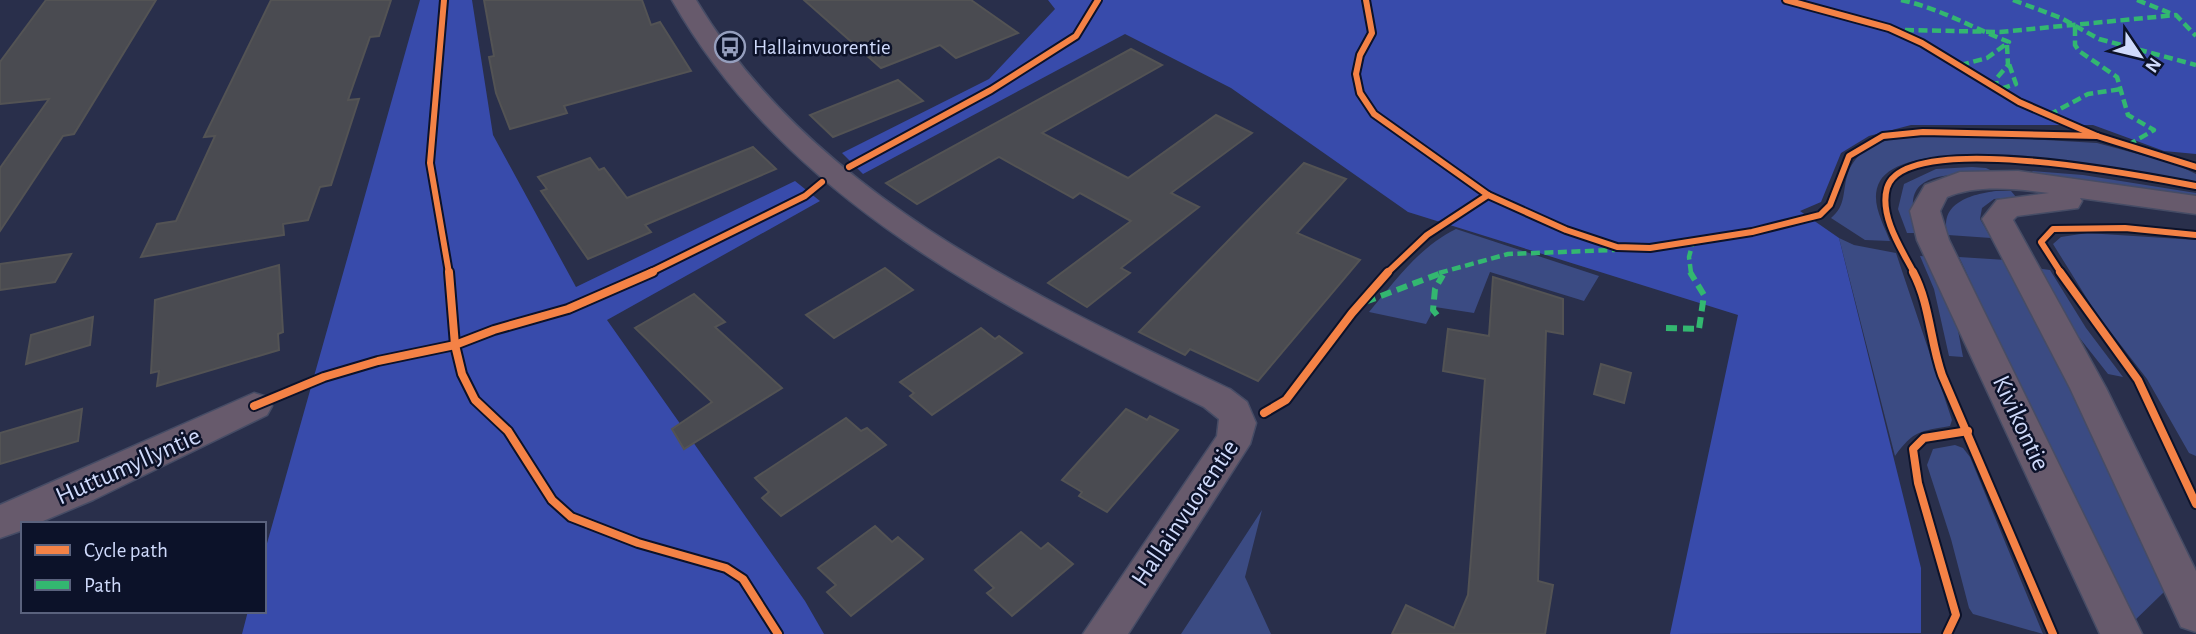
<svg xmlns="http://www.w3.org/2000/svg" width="2196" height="634" font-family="'Alegreya Sans',sans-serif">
	<rect width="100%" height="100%" fill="#292f4b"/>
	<!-- green -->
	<g fill="#3b4b83">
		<path d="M1961,135L2097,143L2175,164L2196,174V182C2141,173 1912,127 1880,181C1869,200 1883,223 1890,241L1865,240L1831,218C1847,205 1842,190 1848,173C1864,130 1925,136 1961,135Z"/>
		<path d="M1972,167L1986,168L2001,175C1956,174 1890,166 1921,233H1907L1898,209L1904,184L1936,169Z"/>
		<polygon points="2032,171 2083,175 2196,193 2196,197 2037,178"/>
		<path d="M1996,191H2011L2016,197L1994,199L1982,208L1980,219L1991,238L1948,235C1938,203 1972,194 1996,191Z"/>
		<path d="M1456,229L1599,276L1584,301L1490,272L1474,313L1435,307L1426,324L1369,312C1396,280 1418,248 1456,229Z"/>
		<polygon points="2087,233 2196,240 2196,456 2189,453 2147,379 2096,313 2053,244 2061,237"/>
		<path d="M1839,238L1854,245L1896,253L1952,420L1950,426C1920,431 1913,431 1895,456Z"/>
		<polygon points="1920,256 1933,257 1953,304 1963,357 1949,356 1934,289"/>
		<polygon points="1959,257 2006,260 2116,479 2164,592 2131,624"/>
		<polygon points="2035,268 2050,270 2086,328 2123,377 2108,374 2071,327"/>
		<polygon points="1955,445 1963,448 1970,457 2043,634 1973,614 1969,608 1951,539 1927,465 1933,449"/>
		<polygon points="1262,510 1245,577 1271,634 1181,634"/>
	</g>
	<!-- forest -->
	<g fill="#384bab">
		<polygon points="420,0 472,0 493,135 576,287 795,181 820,201 607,320 805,601 824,634 242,634 248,611 264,611 264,554"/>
		<polygon points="1048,0 2196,0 2196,154 2164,151 2093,125 1911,125 1869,136 1841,153 1821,202 1800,211 1839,238 1921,568 1921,633 1670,634 1738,315 1408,212 1231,88 1125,34 863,174 842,153 989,79 1055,9"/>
	</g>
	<!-- building -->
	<g fill="#4a4b51" stroke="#535354" stroke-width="2">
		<polygon points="46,0 156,0 74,134 63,136 0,231 0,168 49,99 0,104 0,62"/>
		<polygon points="271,0 391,0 379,36 370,37 348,100 359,99 331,185 320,187 308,220 283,224 284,235 141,257 157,224 176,221 215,136 204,137"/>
		<polygon points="484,0 642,0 651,25 660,22 691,71 564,106 567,113 510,129 496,93 489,57 494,56"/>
		<polygon points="804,0 971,0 1018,33 956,58 940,45 881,68"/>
		<polygon points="1131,49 1162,65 1042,133 1128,178 1216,115 1252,133 1171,193 1199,207 1121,268 1130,273 1087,307 1048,283 1131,221 1080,193 1073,198 999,157 917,204 886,183"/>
		<polygon points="898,80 923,101 833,137 810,115"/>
		<polygon points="753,147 776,169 645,225 651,232 588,259 541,191 547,189 538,177 590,158 599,170 604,168 627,198"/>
		<polygon points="1304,163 1346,179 1297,233 1360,260 1258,381 1190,349 1185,355 1139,332"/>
		<polygon points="71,254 55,282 0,290 0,264"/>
		<polygon points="279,265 283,332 278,334 279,350 157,386 159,371 151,373 155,300"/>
		<polygon points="885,268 913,290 834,338 806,315"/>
		<polygon points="1493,277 1563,299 1563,334 1546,331 1538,581 1553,585 1545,634 1392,634 1406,605 1454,628 1468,595 1485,379 1443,371 1448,329 1489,336"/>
		<polygon points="694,294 725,322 715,327 782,388 684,449 672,429 712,402 635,328"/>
		<polygon points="93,317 90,345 26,364 31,335"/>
		<polygon points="981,328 995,339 999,336 1022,353 932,415 910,396 914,393 900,382"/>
		<polygon points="1601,364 1631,373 1624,403 1594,394"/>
		<polygon points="82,409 78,441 0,464 0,433"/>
		<polygon points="1126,409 1147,420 1150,416 1178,430 1107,512 1079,496 1082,492 1062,480"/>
		<polygon points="846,418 861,431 867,428 886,445 781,516 762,498 769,492 755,478"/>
		<polygon points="875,526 892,542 898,537 923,559 851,616 827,592 836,585 818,568"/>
		<polygon points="1021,532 1041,549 1048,543 1073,564 1012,616 987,593 994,588 975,570"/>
	</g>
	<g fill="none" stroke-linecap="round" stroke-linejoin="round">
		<!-- minor casing -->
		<g stroke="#464c65" stroke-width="3">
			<g id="minor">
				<path d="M672,0H696C812,194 1033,296 1230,389L1247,402L1256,423L1250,444L1128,634H1083L1217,436L1219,419L1204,407C1004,308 787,202 672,0Z"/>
				<path d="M2018,171L2196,196V214L2080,198L2082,201L2078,208L2017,216L2013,220L2106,388L2196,571V632L2181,627L2070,388L1982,219L1997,200L2049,193C2016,189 1979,184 1947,197L1940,211L1949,240L2142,634H2100L1917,240L1910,211L1925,185L1960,172Z"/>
				<polygon points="254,393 267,397 272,406 267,415 93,500 36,524 23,524 23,530 0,538 0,505"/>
			</g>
		</g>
		<!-- minor -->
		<use href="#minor" fill="#675a6c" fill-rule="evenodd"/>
		<!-- quiet-far1 -->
		<g stroke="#33b770" stroke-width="4.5" stroke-dasharray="9 4.5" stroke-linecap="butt">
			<path d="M1901,0C1939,8 1973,28 2009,42L1987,58L1961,65"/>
			<polyline points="2013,0 2061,18 2099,39 2196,65"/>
			<polyline points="2137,0 2170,13"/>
			<polyline points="2075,27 2075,45 2079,51 2117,77 2128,115 2154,130 2128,145"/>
			<polyline points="1905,30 2000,32 2176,15 2196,36"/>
			<polyline points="2007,45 2008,65 1996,79 1997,90 2016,84 2009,64"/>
			<polyline points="2049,115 2088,94 2122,89"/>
			<polyline points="1439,273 1508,254 1615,250"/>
			<polyline points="1691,273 1689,257 1693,242"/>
		</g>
		<!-- quiet -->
		<g stroke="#33b770" stroke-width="6" stroke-dasharray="11 6" stroke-linecap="butt">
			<polyline points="1365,302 1444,272"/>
			<polyline points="1437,315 1433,310 1435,289 1443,275"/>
			<polyline points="1666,328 1699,329 1704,295 1690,272"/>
		</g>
		<!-- cycleway-far1 casing -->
		<g stroke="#0c1229" stroke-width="10">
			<g id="cycleway-far1">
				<polyline points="444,0 430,163 449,273"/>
				<polyline points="1366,0 1372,33 1360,55 1356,74 1360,93 1374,114 1488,195"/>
				<polyline points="1786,0 1889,28 1922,43 2019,102 2097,136 2196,167"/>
				<polyline points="849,167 991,90 1076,36 1098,0"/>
				<polyline points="649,273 805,196 822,182"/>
				<polyline points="1387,273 1427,235 1488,195 1566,230 1617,247 1650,248 1752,232 1820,215 1830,205 1849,156 1883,136 1923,132 2097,136"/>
				<path d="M1914,273C1902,250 1879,216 1887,188C1904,128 2148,177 2196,186"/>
				<polyline points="2061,273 2041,242 2053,229 2125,228 2196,235"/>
			</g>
		</g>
		<!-- cycleway casing -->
		<g stroke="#0c1229" stroke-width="12">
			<g id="cycleway">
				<polyline points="449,272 455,345 462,374 475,400 508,431 552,500 571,517 638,543 726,568 743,579 778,634"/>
				<path d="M1913,272C1930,304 1930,341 1942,375L2053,634"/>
				<polyline points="2060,272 2138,380 2196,504"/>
				<polyline points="254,406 324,377 378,361 455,345 494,330 568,309 653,272"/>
				<polyline points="1264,413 1286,400 1352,313 1388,272"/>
				<polyline points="1947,634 1956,615 1918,483 1913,449 1924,438 1968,431"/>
			</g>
		</g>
		<!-- cycleway-far1 -->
		<use href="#cycleway-far1" stroke="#f48246" stroke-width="6"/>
		<!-- cycleway -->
		<use href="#cycleway" stroke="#f48246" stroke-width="8"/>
	</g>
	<!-- icons -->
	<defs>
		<g id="bus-ring" transform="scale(1.575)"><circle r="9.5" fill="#0c1229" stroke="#959ebd" stroke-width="1.5"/><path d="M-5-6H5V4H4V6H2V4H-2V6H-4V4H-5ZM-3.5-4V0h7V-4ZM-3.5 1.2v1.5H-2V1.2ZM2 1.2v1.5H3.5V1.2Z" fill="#959ebd"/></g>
	</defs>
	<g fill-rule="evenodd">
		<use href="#bus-ring" x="730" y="47"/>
	</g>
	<g text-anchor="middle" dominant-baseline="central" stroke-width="5" stroke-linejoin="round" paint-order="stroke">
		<!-- far-poi labels -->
		<g font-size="21" fill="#cfdafb" stroke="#0c1229" text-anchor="start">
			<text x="753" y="47">Hallainvuorentie</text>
		</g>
		<!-- street labels -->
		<g font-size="26" fill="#cfdafb" stroke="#0c1229">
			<text transform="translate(2021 423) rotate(65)">Kivikontie</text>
			<text transform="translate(128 466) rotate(-24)">Huttumyllyntie</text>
			<text transform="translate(1185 513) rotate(-56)">Hallainvuorentie</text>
		</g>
	</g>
	<!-- legend -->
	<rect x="21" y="522" width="245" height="91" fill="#0c1229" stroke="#5a627d" stroke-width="2"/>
	<rect x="35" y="545" width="35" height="10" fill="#f48246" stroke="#5a627d" stroke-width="2"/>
	<text x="84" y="557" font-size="21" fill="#cfdafb">Cycle path</text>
	<rect x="35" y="580" width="35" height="10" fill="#33b770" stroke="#5a627d" stroke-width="2"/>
	<text x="84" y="592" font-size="21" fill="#cfdafb">Path</text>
	<!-- north arrow -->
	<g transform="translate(2140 56) rotate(125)" stroke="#0c1229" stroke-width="5" paint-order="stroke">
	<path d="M0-5L12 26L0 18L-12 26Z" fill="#cfdafb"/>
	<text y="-10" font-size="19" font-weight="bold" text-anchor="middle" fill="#cfdafb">N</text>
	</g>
</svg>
